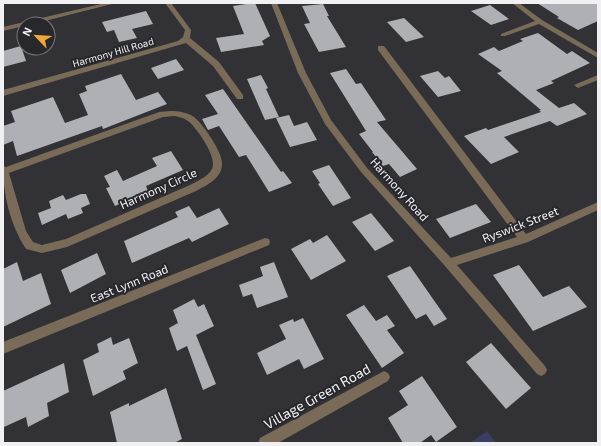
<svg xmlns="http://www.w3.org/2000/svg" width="601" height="446" font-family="'Exo 2',sans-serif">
	<rect width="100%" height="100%" fill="#313136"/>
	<!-- green -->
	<polygon fill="#3c3d62" points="487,431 496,443 470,443"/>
	<!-- building -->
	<g fill="#afb0b5">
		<polygon points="253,3 255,3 270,36 262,41 264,45 221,52 216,38 244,34 233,6"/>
		<polygon points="537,3 598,3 598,21 578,30 557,18 559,17"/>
		<polygon points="323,4 329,16 327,16 346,47 319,52 304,24 310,23 302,6"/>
		<polygon points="490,5 509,19 491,25 471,11"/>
		<polygon points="146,11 153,24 132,29 137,38 119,42 114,30 107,32 102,22"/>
		<polygon points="404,18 424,37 406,42 387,22"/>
		<polygon points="538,33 567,54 572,51 590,63 551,81 554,83 536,90 559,108 574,103 587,114 557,126 550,121 504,137 519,152 491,164 464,136 486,128 488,130 541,112 539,110 541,110 497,73 502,71 478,54 494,47 499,51 523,41 520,39"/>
		<polygon points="21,46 26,61 3,67 3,51"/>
		<polygon points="176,59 184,70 158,79 151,68"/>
		<polygon points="346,69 356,84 361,83 386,120 377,122 417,169 400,177 389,164 380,167 373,158 376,157 372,152 373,152 359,134 366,131 330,73"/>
		<polygon points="438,71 445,78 449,76 461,91 438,97 420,76"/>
		<polygon points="121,74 136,100 158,92 167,104 103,129 102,126 17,156 13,141 3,145 3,126 15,122 11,111 53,97 65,123 88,115 79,94 87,91 85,86"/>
		<polygon points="261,75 268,88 266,89 279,117 265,120 247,79"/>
		<polygon points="223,89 281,172 283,171 292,183 269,192 246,155 239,157 219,126 208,130 202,119 218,114 205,95"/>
		<polygon points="289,115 294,126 307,122 317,140 290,147 276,118"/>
		<polygon points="171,151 183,170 146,186 148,191 115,206 106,188 110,187 104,176 117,170 123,181 157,166 152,158"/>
		<polygon points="329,165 351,198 333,206 318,184 320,183 312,171"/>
		<polygon points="81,194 86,194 90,204 81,208 83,213 68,219 66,214 42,225 38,213 51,208 49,201 63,195 66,200"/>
		<polygon points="476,204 491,222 450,238 436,219"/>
		<polygon points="189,206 197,218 219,208 229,224 192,242 189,238 132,263 124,241 178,217 175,212"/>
		<polygon points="371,213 394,241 375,251 352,222"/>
		<polygon points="327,235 346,261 311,280 291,249 310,239 313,243"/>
		<polygon points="97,253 106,274 70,293 61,270"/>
		<polygon points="17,262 23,281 41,273 51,304 3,327 3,269"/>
		<polygon points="274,262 288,297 257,308 252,294 243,297 239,285 263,276 260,267"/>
		<polygon points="519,265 543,297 569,286 587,307 533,331 493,275"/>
		<polygon points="410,266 447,319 434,326 426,314 416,319 387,276"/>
		<polygon points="194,299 198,307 204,304 214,326 196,335 216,384 203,390 187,346 177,351 169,328 178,323 173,310"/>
		<polygon points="364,305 376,321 387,315 395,326 387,330 404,353 382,368 346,315"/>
		<polygon points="303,318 324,359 304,369 299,359 267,375 257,353 286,339 279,325 293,319 294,322"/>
		<polygon points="111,337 113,345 129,338 138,363 123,371 126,379 93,396 83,360 99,352 97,344"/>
		<polygon points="491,343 531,388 506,409 466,362"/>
		<polygon points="64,363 69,392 47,403 49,416 28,427 26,417 4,427 3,391"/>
		<polygon points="422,376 457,427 436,442 431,435 420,443 403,443 388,418 408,405 399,391"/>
		<polygon points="166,388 182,439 174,443 117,443 110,412 129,403 129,406"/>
	</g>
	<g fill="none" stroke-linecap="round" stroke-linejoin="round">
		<!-- street -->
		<g fill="#796b58" fill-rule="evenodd">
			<polygon points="105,3 116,3 33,24 24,24 24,26 3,31 3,27"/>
			<polygon points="165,3 171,3 191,30 190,38 219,62 243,95 243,99 237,99 213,66 186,43 3,96 3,90 178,41 183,37 185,30"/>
			<polygon points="271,3 277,3 306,73 331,120 367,168 451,258 517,237 378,50 378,46 384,46 526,234 598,202 598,210 528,242 457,265 545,366 547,370 545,374 541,376 537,374 445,266 361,172 325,124 298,73"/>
			<polygon points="512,3 519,3 542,20 598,53 598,58 539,24 505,36 501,36 501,34 535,21"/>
			<polygon points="598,75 598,80 578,88 574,85"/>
			<path d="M170,111C178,111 187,112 194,117C203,124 224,154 222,165C221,179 207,185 196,191L67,247L42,253L26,249C10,225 3,194 3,166L6,167L159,112ZM174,116C179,117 184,118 188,121C197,128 218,158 212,169C208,177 197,181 190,185L66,239L42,245L33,242L26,231L9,173L163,117Z"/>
			<polygon points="265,238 269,239 270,242 269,245 3,354 3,342"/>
			<polygon points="384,371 388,373 390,377 388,381 278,443 258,443 260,438"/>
		</g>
	</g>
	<g text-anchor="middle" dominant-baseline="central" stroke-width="4" stroke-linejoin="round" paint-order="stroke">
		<!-- far-street labels -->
		<g font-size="10" fill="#f1f1f4" stroke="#27272c">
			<text transform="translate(113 52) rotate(-16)">Harmony Hill Road</text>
		</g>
		<!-- street labels -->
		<g font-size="12" fill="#f1f1f4" stroke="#27272c">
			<text transform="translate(158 188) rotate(-24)">Harmony Circle</text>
			<text transform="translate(400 189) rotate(48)">Harmony Road</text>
			<text transform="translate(520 224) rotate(-21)">Ryswick Street</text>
			<text transform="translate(129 283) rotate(-22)">East Lynn Road</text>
		</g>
		<!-- near-street labels -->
		<g font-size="14" fill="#f1f1f4" stroke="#27272c">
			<text transform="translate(317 396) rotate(-29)">Village Green Road</text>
		</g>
	</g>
	<!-- border -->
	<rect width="601" height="446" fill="none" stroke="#f1f1f4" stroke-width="8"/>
	<!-- north arrow -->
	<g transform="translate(36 36) rotate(295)"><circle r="19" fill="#27272c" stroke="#78787c"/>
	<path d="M0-3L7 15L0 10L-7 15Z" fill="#eda83b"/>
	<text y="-6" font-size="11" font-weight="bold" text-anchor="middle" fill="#f1f1f4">N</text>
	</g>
</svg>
